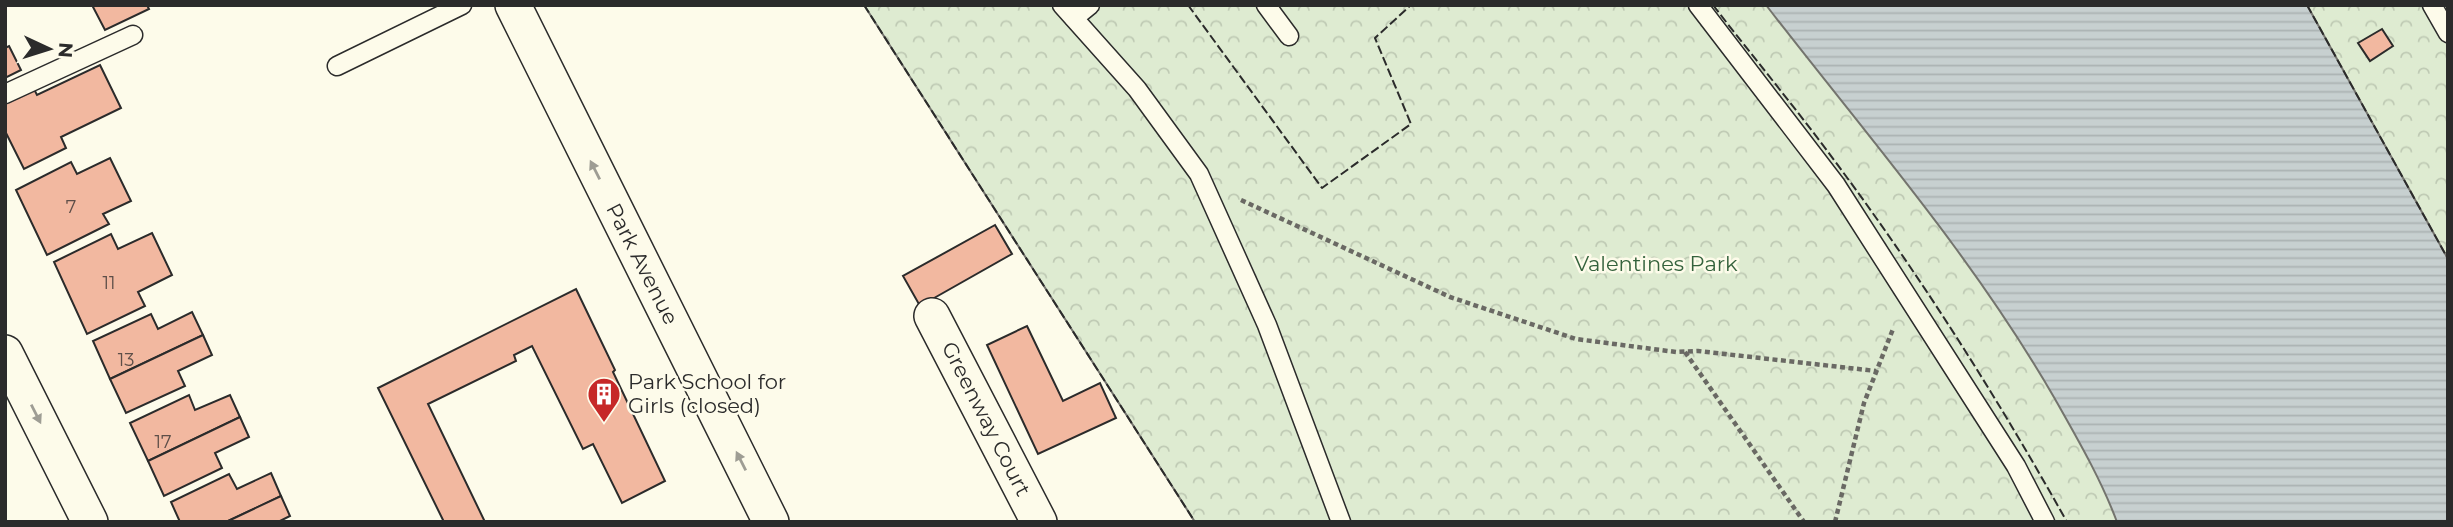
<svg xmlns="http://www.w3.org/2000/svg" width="2453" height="527" font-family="Montserrat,sans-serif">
	<defs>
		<pattern id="park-crowns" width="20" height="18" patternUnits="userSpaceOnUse" patternTransform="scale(1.75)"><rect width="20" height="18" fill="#deebd1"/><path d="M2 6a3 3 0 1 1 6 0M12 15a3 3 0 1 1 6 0" fill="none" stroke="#bfcab4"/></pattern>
		<pattern id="water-rules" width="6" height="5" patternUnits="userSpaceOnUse" patternTransform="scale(1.75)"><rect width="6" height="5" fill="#c7d0d0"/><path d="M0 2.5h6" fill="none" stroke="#abb3b3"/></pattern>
	</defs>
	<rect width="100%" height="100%" fill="#fdfbea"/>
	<!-- park -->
	<polygon fill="url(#park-crowns)" stroke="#74746e" stroke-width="2" points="864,5 2448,5 2448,522 1195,522"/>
	<!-- water -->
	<path fill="url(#water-rules)" stroke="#74746e" stroke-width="2" d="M1766 5H2307L2448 259V522H2117C2101 479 2077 438 2055 399 1972 255 1867 136 1766 5Z"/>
	<!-- building -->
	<g fill="#f2b8a0" stroke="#2b2b2b" stroke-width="2">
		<polygon points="92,5 147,5 149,9 105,30"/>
		<polygon points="2382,29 2393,46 2370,61 2358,43"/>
		<polygon points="9,46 21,70 5,78 5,48"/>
		<polygon points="100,65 121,108 61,137 66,148 24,169 5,131 5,103 34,89 37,95"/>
		<polygon points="110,158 131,201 103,214 109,224 47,255 16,190 71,162 77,174"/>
		<polygon points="995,225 1012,254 920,306 903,276"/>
		<polygon points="152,233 172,275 138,292 145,306 87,334 54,262 111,234 118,249"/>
		<polygon points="576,289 615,370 613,372 665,481 622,503 593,444 583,449 532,346 514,355 516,361 428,404 485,522 444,522 378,388"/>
		<polygon points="192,312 203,335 110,379 93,341 151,314 158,329"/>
		<polygon points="1027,326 1063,401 1100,383 1116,418 1038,454 987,345"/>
		<polygon points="203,335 212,355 178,371 185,386 126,413 110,379"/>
		<polygon points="189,395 195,410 230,395 240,417 148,461 130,423"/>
		<polygon points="240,417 249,437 215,453 222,468 164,496 148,461"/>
		<polygon points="271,473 281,496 226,522 180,522 171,502 229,474 237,489"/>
		<polygon points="281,496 290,516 278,522 226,522"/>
	</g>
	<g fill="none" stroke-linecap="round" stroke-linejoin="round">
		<defs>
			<g id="lane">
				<polyline points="1062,5 1137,89 1199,174 1267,325 1341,522"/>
				<polyline points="1266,5 1289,36"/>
				<polyline points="1698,5 1836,185 2016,466 2045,522"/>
				<polyline points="2432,5 2448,33"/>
				<polyline points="1074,18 1090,5"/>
				<polyline points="337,66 462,5"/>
				<polyline points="5,94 133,35"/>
			</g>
			<g id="street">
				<polyline points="513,5 771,522"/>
				<polyline points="932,316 1039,522"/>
				<polyline points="5,353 90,522"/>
			</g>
		</defs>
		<!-- lane casing -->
		<use href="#lane" stroke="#2b2b2b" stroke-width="21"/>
		<!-- street casing -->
		<use href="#street" stroke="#2b2b2b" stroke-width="38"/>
		<!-- path -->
		<g stroke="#6a6964" stroke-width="4.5" stroke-dasharray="5 3.5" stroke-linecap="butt">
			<polyline points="1241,200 1450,297 1576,339 1676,352 1698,351 1876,371"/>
			<polyline points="1685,352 1804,522"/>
			<polyline points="1835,522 1864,403 1893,329"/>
		</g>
		<!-- lane -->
		<use href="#lane" stroke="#fdfbea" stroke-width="18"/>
		<!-- street -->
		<use href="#street" stroke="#fdfbea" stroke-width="35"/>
		<!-- fence -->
		<g stroke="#2b2b2b" stroke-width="2" stroke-dasharray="9 3.5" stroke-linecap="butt">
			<polyline points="864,5 1195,522"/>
			<polyline points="1188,5 1322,188 1411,124 1375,38 1411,5"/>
			<path d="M1713 5C1753 57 1795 107 1834 160 1920 275 1997 397 2067 522"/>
			<polyline points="2307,5 2448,259"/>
		</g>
	</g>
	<!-- one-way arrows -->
	<defs><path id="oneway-solid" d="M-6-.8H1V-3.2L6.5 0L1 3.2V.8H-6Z" transform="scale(1.75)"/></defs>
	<g fill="#9e9d94">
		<use href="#oneway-solid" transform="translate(595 170) rotate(-117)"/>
		<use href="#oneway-solid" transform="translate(36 414) rotate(63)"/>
		<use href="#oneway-solid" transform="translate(741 461) rotate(-117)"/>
	</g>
	<!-- icons -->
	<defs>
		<symbol id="building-pin" viewBox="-11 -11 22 30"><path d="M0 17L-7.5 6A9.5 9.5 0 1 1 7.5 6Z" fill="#c62828" stroke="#fdfbea"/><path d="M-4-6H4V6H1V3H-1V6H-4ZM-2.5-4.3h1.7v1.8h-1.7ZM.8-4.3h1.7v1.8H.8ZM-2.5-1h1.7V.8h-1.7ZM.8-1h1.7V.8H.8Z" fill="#fff"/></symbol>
	</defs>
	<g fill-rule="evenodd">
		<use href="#building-pin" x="585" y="375" width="38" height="52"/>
	</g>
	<g text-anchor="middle" stroke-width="5" stroke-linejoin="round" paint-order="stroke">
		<!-- number labels -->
		<g font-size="18" fill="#5d4e48">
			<text x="71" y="213">7</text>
			<text x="109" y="289">11</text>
			<text x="126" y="366">13</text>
			<text x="163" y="448">17</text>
		</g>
		<!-- street labels -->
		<g font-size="21" fill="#2b2b2b" stroke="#fdfbea">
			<text transform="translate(642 264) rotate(63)" y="7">Park Avenue</text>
			<text transform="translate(986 419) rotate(63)" y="7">Greenway Court</text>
		</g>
		<!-- park labels -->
		<g font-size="21" fill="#34623c" stroke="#fdfbea">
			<text x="1656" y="271">Valentines Park</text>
		</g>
		<!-- poi labels -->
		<g font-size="21" fill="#2b2b2b" stroke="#fdfbea" text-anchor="start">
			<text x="628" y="389">Park School for<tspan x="628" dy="24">Girls (closed)</tspan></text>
		</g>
	</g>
	<!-- border -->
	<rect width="2453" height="527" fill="none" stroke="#2b2b2b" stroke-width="14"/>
	<!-- north arrow -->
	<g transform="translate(49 49) rotate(94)" stroke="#fdfbea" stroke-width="5" paint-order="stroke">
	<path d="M0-5L12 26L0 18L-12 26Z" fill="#2b2b2b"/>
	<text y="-10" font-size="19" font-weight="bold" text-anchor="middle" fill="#2b2b2b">N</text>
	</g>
</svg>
